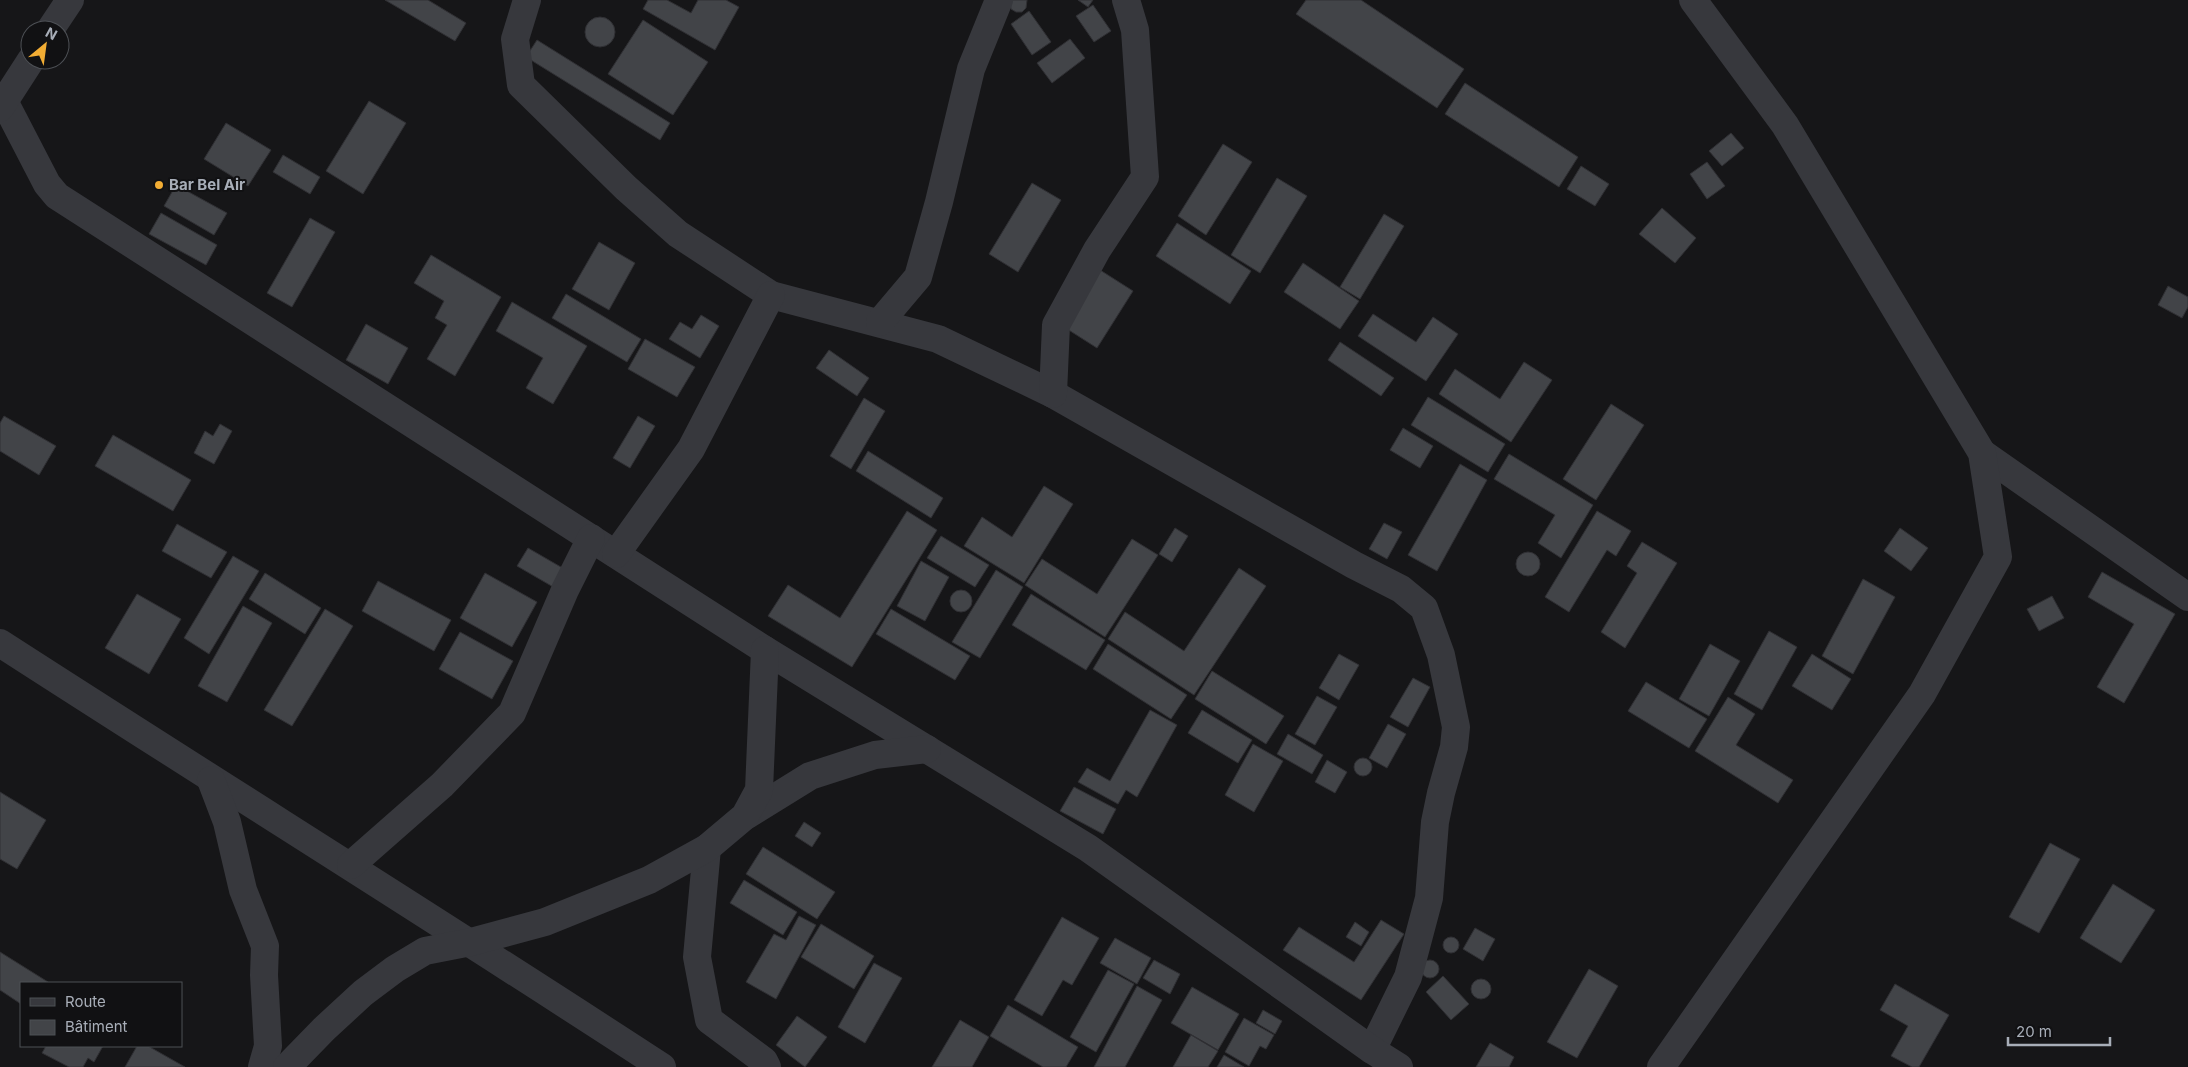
<svg xmlns="http://www.w3.org/2000/svg" width="2188" height="1067" font-family="Inter,sans-serif">
	<rect width="100%" height="100%" fill="#161618"/>
	<!-- building -->
	<g fill="#424448" stroke="#303034">
		<polygon points="385,0 428,0 466,23 455,41"/>
		<polygon points="648,0 667,0 691,13 698,0 726,0 739,7 715,50 643,9"/>
		<polygon points="1010,0 1027,0 1026,8 1022,12 1016,12 1011,9"/>
		<polygon points="1078,0 1093,0 1088,7"/>
		<polygon points="1306,0 1361,0 1464,69 1437,108 1296,14"/>
		<polygon points="1093,5 1111,31 1094,42 1076,16"/>
		<polygon points="1029,11 1051,42 1032,55 1011,24"/>
		<circle cx="600" cy="32" r="15"/>
		<polygon points="643,20 708,62 673,115 608,74"/>
		<polygon points="1070,39 1085,58 1052,83 1037,63"/>
		<polygon points="537,40 670,123 660,140 526,57"/>
		<polygon points="1465,83 1578,157 1559,187 1445,114"/>
		<polygon points="369,101 406,123 363,194 326,171"/>
		<polygon points="226,123 271,150 248,186 204,159"/>
		<polygon points="1731,133 1744,148 1722,166 1709,151"/>
		<polygon points="1223,144 1252,162 1206,235 1178,216"/>
		<polygon points="283,155 320,177 310,194 273,172"/>
		<polygon points="1707,162 1725,186 1707,199 1690,174"/>
		<polygon points="1581,166 1609,184 1595,206 1567,189"/>
		<polygon points="1277,178 1307,196 1260,273 1231,255"/>
		<polygon points="1032,183 1061,200 1018,272 989,254"/>
		<polygon points="176,185 227,213 214,235 164,206"/>
		<polygon points="1662,208 1696,238 1675,263 1639,234"/>
		<polygon points="161,213 217,245 206,265 149,234"/>
		<polygon points="1384,214 1404,226 1360,299 1340,287"/>
		<polygon points="310,218 335,232 292,307 267,293"/>
		<polygon points="1177,223 1251,271 1230,304 1156,256"/>
		<polygon points="599,242 635,263 609,310 572,289"/>
		<polygon points="431,255 501,297 455,376 427,359 447,325 435,318 444,301 414,283"/>
		<polygon points="1303,263 1359,301 1340,329 1284,292"/>
		<polygon points="1100,270 1133,291 1097,348 1064,327"/>
		<polygon points="2168,286 2188,297 2188,307 2182,318 2158,305"/>
		<polygon points="566,294 641,339 627,362 552,318"/>
		<polygon points="512,302 587,346 553,404 526,388 543,358 496,331"/>
		<polygon points="1373,314 1416,342 1433,317 1458,334 1426,381 1358,336"/>
		<polygon points="701,315 719,326 700,358 669,339 680,322 692,329"/>
		<polygon points="366,324 408,348 388,384 346,360"/>
		<polygon points="645,339 695,367 677,397 628,369"/>
		<polygon points="1340,342 1394,378 1381,396 1328,360"/>
		<polygon points="829,350 869,378 857,396 816,368"/>
		<polygon points="1524,362 1552,380 1511,442 1439,394 1455,369 1500,399"/>
		<polygon points="1428,397 1505,444 1488,472 1411,425"/>
		<polygon points="864,398 885,411 851,469 830,456"/>
		<polygon points="1611,404 1644,425 1596,500 1563,479"/>
		<polygon points="4,416 56,446 39,475 0,451 0,423"/>
		<polygon points="638,416 655,426 630,468 613,458"/>
		<polygon points="220,424 232,431 214,464 194,453 205,431 213,436"/>
		<polygon points="1403,428 1433,446 1420,468 1390,450"/>
		<polygon points="113,435 191,480 173,511 95,466"/>
		<polygon points="868,451 943,498 931,518 856,471"/>
		<polygon points="1509,454 1593,505 1561,558 1538,543 1555,515 1494,479"/>
		<polygon points="1460,464 1487,480 1437,571 1408,555"/>
		<polygon points="1044,486 1073,504 1024,583 964,546 982,517 1012,537"/>
		<polygon points="907,511 937,530 852,667 768,616 788,585 840,618"/>
		<polygon points="1597,511 1631,531 1616,556 1607,550 1569,612 1545,597"/>
		<polygon points="1384,523 1402,532 1387,559 1369,549"/>
		<polygon points="177,524 227,552 211,578 162,551"/>
		<polygon points="1175,528 1188,536 1172,562 1159,554"/>
		<polygon points="1900,528 1928,548 1911,571 1884,551"/>
		<polygon points="941,536 989,565 975,587 927,558"/>
		<polygon points="1132,539 1158,555 1105,637 1025,585 1042,559 1097,594"/>
		<polygon points="1642,542 1677,563 1625,648 1601,632 1637,573 1627,566"/>
		<polygon points="528,548 566,570 555,588 517,566"/>
		<circle cx="1528" cy="564" r="12"/>
		<polygon points="233,556 259,571 209,654 184,638"/>
		<polygon points="921,561 949,577 925,621 897,606"/>
		<polygon points="1239,568 1266,586 1194,695 1108,639 1125,612 1184,651"/>
		<polygon points="996,570 1023,587 980,658 952,642"/>
		<polygon points="2102,572 2175,614 2124,703 2097,687 2134,624 2088,597"/>
		<polygon points="265,573 321,608 305,634 249,599"/>
		<polygon points="485,573 537,602 512,647 460,618"/>
		<polygon points="1863,579 1895,597 1853,674 1822,656"/>
		<polygon points="378,581 451,620 434,651 362,611"/>
		<circle cx="961" cy="601" r="11"/>
		<polygon points="137,594 181,619 149,674 105,648"/>
		<polygon points="1031,594 1105,640 1086,670 1012,625"/>
		<polygon points="2052,596 2064,618 2039,631 2027,609"/>
		<polygon points="243,606 272,623 227,702 198,686"/>
		<polygon points="325,609 353,626 292,726 264,710"/>
		<polygon points="891,609 970,656 955,680 876,634"/>
		<polygon points="1769,631 1797,647 1762,710 1734,694"/>
		<polygon points="460,632 513,661 492,699 439,669"/>
		<polygon points="1108,644 1187,695 1171,719 1093,669"/>
		<polygon points="1710,644 1740,661 1709,716 1679,699"/>
		<polygon points="1339,654 1359,665 1339,700 1319,688"/>
		<polygon points="1812,654 1851,679 1832,710 1792,686"/>
		<polygon points="1212,671 1284,716 1266,744 1195,699"/>
		<polygon points="1413,678 1430,687 1408,727 1390,717"/>
		<polygon points="1646,682 1707,719 1689,748 1628,711"/>
		<polygon points="1317,696 1337,707 1315,745 1295,734"/>
		<polygon points="1728,697 1755,714 1736,745 1793,780 1778,803 1695,751"/>
		<polygon points="1150,710 1177,725 1137,797 1126,790 1118,804 1078,782 1087,768 1110,781"/>
		<polygon points="1202,710 1252,740 1238,763 1188,733"/>
		<polygon points="1388,724 1406,734 1387,768 1369,758"/>
		<polygon points="1288,734 1323,755 1312,774 1277,754"/>
		<polygon points="1253,744 1283,761 1254,812 1225,795"/>
		<circle cx="1363" cy="767" r="9"/>
		<polygon points="1327,760 1347,772 1335,793 1315,782"/>
		<polygon points="1074,787 1116,809 1103,834 1060,811"/>
		<polygon points="0,792 46,820 17,869 0,859"/>
		<polygon points="804,822 821,833 812,847 795,836"/>
		<polygon points="2050,843 2080,859 2039,933 2009,917"/>
		<polygon points="763,847 835,892 817,919 746,874"/>
		<polygon points="744,880 797,912 783,935 730,903"/>
		<polygon points="2113,884 2155,910 2121,963 2080,938"/>
		<polygon points="799,916 816,925 776,999 746,982 774,934 786,940"/>
		<polygon points="1062,917 1099,938 1072,985 1063,980 1042,1016 1014,1000"/>
		<polygon points="1381,920 1404,934 1361,1000 1283,950 1299,927 1354,962"/>
		<polygon points="1355,922 1369,932 1361,946 1346,937"/>
		<polygon points="821,924 874,956 854,989 801,957"/>
		<polygon points="1475,928 1495,939 1483,961 1463,949"/>
		<circle cx="1451" cy="945" r="8"/>
		<polygon points="1115,938 1151,958 1137,984 1100,963"/>
		<polygon points="0,952 48,982 47,983 21,983 21,1004 0,990"/>
		<polygon points="1154,960 1180,974 1170,994 1143,978"/>
		<circle cx="1430" cy="969" r="9"/>
		<polygon points="874,963 902,978 865,1043 838,1027"/>
		<polygon points="1589,969 1618,986 1577,1058 1547,1042"/>
		<polygon points="1108,970 1134,984 1096,1052 1070,1037"/>
		<polygon points="1443,976 1469,1004 1451,1020 1426,992"/>
		<circle cx="1481" cy="989" r="10"/>
		<polygon points="1895,984 1949,1015 1919,1067 1912,1067 1891,1056 1908,1026 1880,1010"/>
		<polygon points="1137,986 1162,1000 1125,1067 1094,1067"/>
		<polygon points="1192,987 1239,1014 1218,1050 1171,1023"/>
		<polygon points="1008,1005 1078,1047 1066,1067 1043,1067 990,1036"/>
		<polygon points="1263,1010 1282,1021 1275,1034 1256,1023"/>
		<polygon points="797,1016 827,1037 805,1067 776,1045"/>
		<polygon points="1244,1018 1274,1035 1266,1049 1260,1046 1249,1066 1225,1052"/>
		<polygon points="960,1020 989,1037 972,1067 932,1067"/>
		<polygon points="1191,1035 1218,1051 1208,1067 1173,1067"/>
		<polygon points="1490,1043 1514,1057 1509,1067 1476,1067"/>
		<polygon points="46,1046 103,1046 94,1062 88,1058 83,1067 69,1067 42,1053"/>
		<polygon points="137,1046 148,1046 185,1067 125,1067"/>
		<polygon points="1224,1055 1244,1067 1217,1067"/>
	</g>
	<g fill="none" stroke-linecap="round" stroke-linejoin="round">
		<!-- minor -->
		<g stroke="#37383d" stroke-width="28">
			<polyline points="527,0 515,39 521,85 626,188 678,234 771,295 938,339 1053,394 1354,565 1401,589 1424,608 1441,655 1456,727 1454,747 1441,793 1435,822 1429,898 1408,977 1372,1050"/>
			<polyline points="50,30 70,0"/>
			<polyline points="4,101 47,184 57,196 765,650 1088,848 1372,1050 1399,1067"/>
			<polyline points="0,108 31,60"/>
			<polyline points="880,322 918,277 939,202 971,69 999,0"/>
			<polyline points="1053,394 1056,325 1097,250 1145,177 1135,30 1126,0"/>
			<polyline points="1982,453 2188,597"/>
			<polyline points="616,554 691,449 771,295"/>
			<path d="M0 643C220 785 443 924 662 1067"/>
			<polyline points="211,780 227,822 243,890 265,946 264,975 268,1046 262,1067"/>
			<polyline points="747,815 810,776 875,755 927,749"/>
			<polyline points="707,848 697,957 709,1020 764,1061 767,1067"/>
			<polyline points="351,865 442,785 512,713 565,590 591,538"/>
			<polyline points="287,1067 324,1029 363,993 395,969 425,951 471,942 545,922 649,880 707,848 745,816 759,790 765,650"/>
			<polyline points="1661,1067 1922,694 1998,557 1982,453 1785,125 1693,0"/>
		</g>
	</g>
	<!-- markers -->
	<circle fill="#f2ad34" stroke="#111113" stroke-width="2" cx="159" cy="185" r="5"/>
	<g text-anchor="middle" stroke-width="4" stroke-linejoin="round" paint-order="stroke">
		<!-- poi labels -->
		<g font-size="15" font-weight="bold" fill="#a8aeb8" stroke="#111113" text-anchor="start">
			<text x="169" y="190">Bar Bel Air</text>
		</g>
	</g>
	<!-- legend -->
	<rect x="20" y="982" width="162" height="65" fill="#111113" stroke="#4d5055"/>
	<rect x="30" y="998" width="25" height="8" fill="#37383d" stroke="#4d5055"/>
	<text x="65" y="1007" font-size="15" fill="#a8aeb8">Route</text>
	<rect x="30" y="1020" width="25" height="15" fill="#424448" stroke="#4d5055"/>
	<text x="65" y="1032" font-size="15" fill="#a8aeb8">Bâtiment</text>
	<!-- north arrow -->
	<g transform="translate(45 45) rotate(29)"><circle r="24" fill="#111113" stroke="#4d5055"/>
	<path d="M0-4L9 19L0 12L-9 19Z" fill="#f2ad34"/>
	<text y="-8" font-size="14" font-weight="bold" text-anchor="middle" fill="#a8aeb8">N</text>
	</g>
	<!-- scale -->
	<path d="M2008 1037v8h102v-8" fill="none" stroke="#a8aeb8" stroke-width="2.5"/>
	<text x="2016" y="1037" font-size="15" fill="#a8aeb8" stroke="#111113" stroke-width="4" paint-order="stroke">20 m</text>
</svg>
